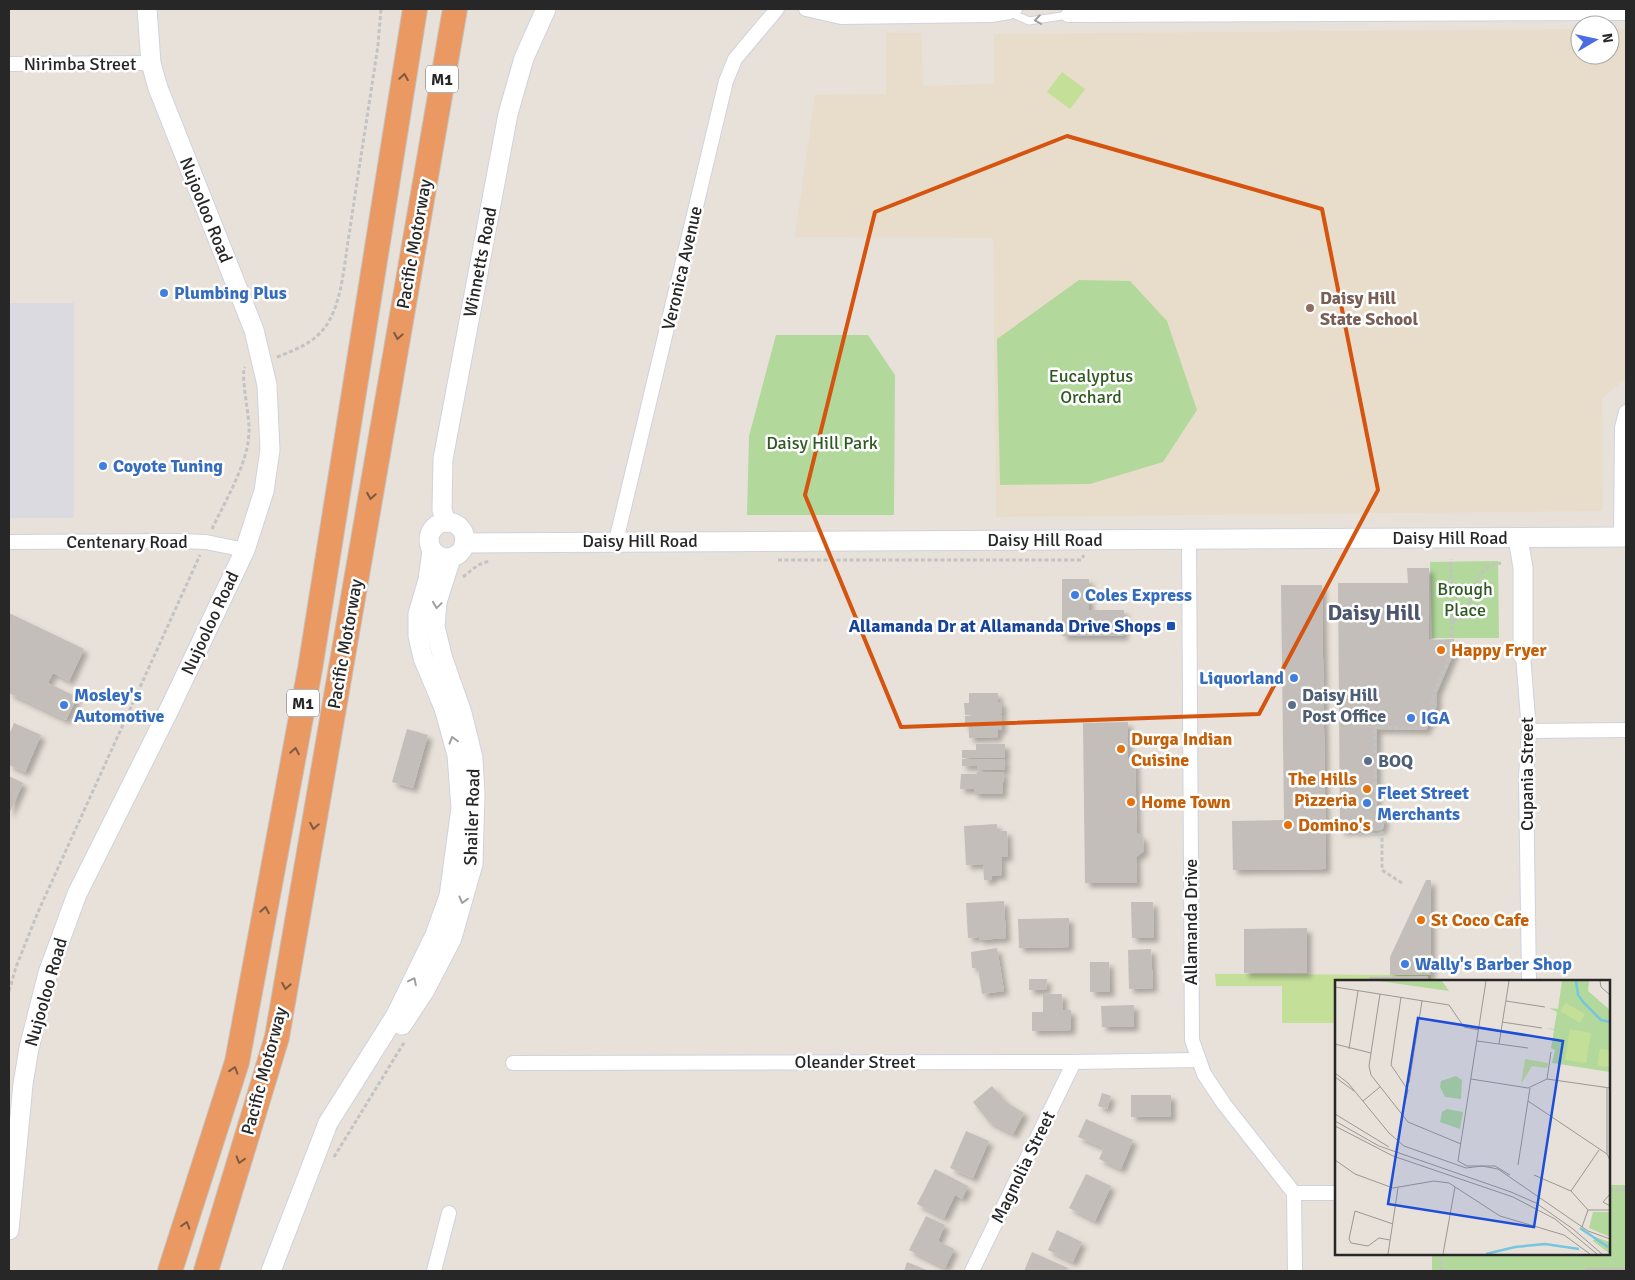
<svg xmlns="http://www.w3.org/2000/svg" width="1635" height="1280" font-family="Signika,sans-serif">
	<defs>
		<filter id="shadow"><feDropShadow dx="4.5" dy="4.5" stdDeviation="2.5" flood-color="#0004"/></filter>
	</defs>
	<rect width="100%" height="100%" fill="#e8e1d9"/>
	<!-- industrial -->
	<rect fill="#dbdae0" x="9" y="303" width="65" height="215"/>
	<!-- education -->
	<polygon fill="#e8ddca" points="1580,29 1580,55 1610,55 1610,29 1626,29 1626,378 1602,398 1603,511 996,517 993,238 795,237 815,95 886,94 886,33 921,33 923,86 994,84 994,34"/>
	<!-- green -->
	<g fill="#b2d89c">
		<polygon points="1079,280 1130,281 1167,321 1197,410 1163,462 1090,484 1000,485 997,339"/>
		<polygon points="776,335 868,335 895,375 894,515 747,515 749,436"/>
		<polygon points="1498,561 1499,638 1432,638 1430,562"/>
		<polygon points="1609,1185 1626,1185 1626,1271 1432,1271 1432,1254 1609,1254"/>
	</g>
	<!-- pitch -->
	<g fill="#c3df98">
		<polygon points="1062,72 1085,89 1070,109 1047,92"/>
		<polygon points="1215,974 1431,975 1431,981 1336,981 1336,1023 1282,1023 1282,986 1216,986"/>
	</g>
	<!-- building -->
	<g fill="#c3beb9" filter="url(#shadow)">
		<polygon points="1407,568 1429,568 1429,640 1454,639 1455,650 1437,692 1437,705 1426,730 1377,729 1377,810 1385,820 1382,830 1340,831 1338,583 1408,583"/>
		<polygon points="1062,579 1089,579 1089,610 1124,610 1124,636 1062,636"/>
		<polygon points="1281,585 1322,585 1326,869 1233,870 1232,821 1284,820"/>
		<polygon points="9,613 84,649 69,681 53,673 48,683 77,697 66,720 9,693"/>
		<polygon points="969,693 998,693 998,702 1002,702 1002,714 965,715 964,703 969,703"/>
		<polygon points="1002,715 1002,730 998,730 998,737 969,738 969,726 965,726 965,716"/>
		<polygon points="1128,722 1128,758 1135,759 1137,833 1143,838 1144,851 1136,857 1137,883 1085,883 1083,723"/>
		<polygon points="14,723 41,735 25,772 9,765 9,735"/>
		<polygon points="407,729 428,735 413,788 392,782"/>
		<polygon points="976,744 1005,744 1005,758 962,758 962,750 976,750"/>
		<polygon points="962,759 1005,759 1005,770 977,770 977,766 962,766"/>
		<polygon points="976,772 1004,772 1002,794 974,794 974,789 960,789 961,774 977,774"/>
		<polygon points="9,776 23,783 9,814"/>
		<polygon points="997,824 997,831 1007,831 1008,857 1001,857 1002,875 992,876 992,880 984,880 983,864 966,865 964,826"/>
		<polygon points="1426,880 1431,880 1431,975 1390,975 1390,957"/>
		<polygon points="1004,901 1006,938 979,940 979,937 968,938 966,903"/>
		<polygon points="1131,902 1153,902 1154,938 1132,938"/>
		<polygon points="1069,918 1069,947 1019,948 1018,919"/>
		<polygon points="1307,928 1307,973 1244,973 1244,929"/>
		<polygon points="997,948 1004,991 982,994 978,968 972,968 971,952"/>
		<polygon points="1151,949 1153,988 1129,989 1128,950"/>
		<polygon points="1090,962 1109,962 1110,992 1090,992"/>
		<polygon points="1428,976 1428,981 1369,981 1369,977"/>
		<polygon points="1029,979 1047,979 1046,990 1029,990"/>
		<polygon points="1043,994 1062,994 1063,1010 1071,1010 1071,1030 1032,1031 1032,1012 1043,1012"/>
		<polygon points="1134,1005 1134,1027 1102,1027 1101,1006"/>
		<polygon points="992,1086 1006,1102 1024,1113 1013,1134 989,1122 973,1102"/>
		<polygon points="1102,1093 1111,1096 1107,1109 1098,1106"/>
		<rect x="1131" y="1095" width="40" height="22"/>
		<polygon points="1086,1119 1133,1140 1121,1169 1099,1159 1104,1148 1078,1137"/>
		<polygon points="966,1131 989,1141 973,1178 950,1168"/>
		<polygon points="935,1169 968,1186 962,1199 955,1195 944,1218 917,1204"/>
		<polygon points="1086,1174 1111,1186 1095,1221 1069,1208"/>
		<polygon points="926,1216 945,1225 938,1241 954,1249 945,1268 909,1250"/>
		<polygon points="1057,1230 1082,1242 1073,1262 1048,1250"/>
		<polygon points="1032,1252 1068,1268 1066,1271 1024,1271"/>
		<polygon points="907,1262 929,1271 904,1271"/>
		<rect x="1585" y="1268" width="41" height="3"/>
	</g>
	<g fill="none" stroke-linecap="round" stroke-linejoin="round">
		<defs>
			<polyline id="lane" points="1009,12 1029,21 1068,15"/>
			<g id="street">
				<polyline points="806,9 841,17 991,15 1009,12 1015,9"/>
				<polyline points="1068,15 1626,13"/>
				<polyline points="9,64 151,63"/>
				<polyline points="1621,537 1622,428 1626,412"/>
				<polyline points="1189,539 1192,1040 1204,1074 1224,1104 1294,1193 1295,1271"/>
				<polyline points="616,541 726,81 735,59 777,9"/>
				<polyline points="9,542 178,541 206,542 245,550"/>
				<polyline points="1523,655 1529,731 1526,777 1529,981"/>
				<polyline points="1529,731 1626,730"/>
				<polyline points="513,1063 1074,1062 1197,1060"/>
				<polyline points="1294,1193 1336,1193"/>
				<polyline points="434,1271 449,1213"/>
				<polyline points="972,1271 1074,1062"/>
			</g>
			<g id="secondary">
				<circle cx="447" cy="540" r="18"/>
				<polyline points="446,522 442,510 443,459 508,114 524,58 546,9"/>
				<polyline points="1518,538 1523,568 1523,655"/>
				<polyline points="464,543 1626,537"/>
				<polyline points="402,1025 425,990 452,938 473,864 475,794 473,758 462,713 443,659 435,627 437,602 451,558"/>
				<polyline points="9,1230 23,1084 29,1048 48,973 77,894 168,712 245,550 264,491 270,450 267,385 254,330 158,88 151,63 147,9"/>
				<polyline points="271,1271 328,1123 396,1015 435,935 449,896 461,808 457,755 444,708 423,658 418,636 418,614 428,580 432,551"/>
			</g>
			<g id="highway">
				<polyline points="170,1271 237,1062 310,669 415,9"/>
				<polyline points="206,1271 277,1037 455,9"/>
			</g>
		</defs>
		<!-- lane casing -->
		<use href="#lane" stroke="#cfd2de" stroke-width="9"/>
		<!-- street casing -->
		<use href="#street" stroke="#cfd2de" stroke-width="16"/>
		<!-- secondary casing -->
		<use href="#secondary" stroke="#cfd2de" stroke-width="21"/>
		<!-- highway casing -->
		<use href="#highway" stroke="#c3c3c3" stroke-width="26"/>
		<!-- path -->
		<g stroke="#c3c3c3" stroke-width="3" stroke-dasharray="4 2.5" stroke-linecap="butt">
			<path d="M277 357C298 349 318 341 329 321 343 297 345 256 350 229 359 167 369 106 378 45L381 9"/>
			<path d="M212 529C225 501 249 462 249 431 250 418 240 374 245 367"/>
			<polyline points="778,560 1081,560 1084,555"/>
			<polyline points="463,577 478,565 489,561"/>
			<path d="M1453 621C1479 618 1463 567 1501 563"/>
			<polyline points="1358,835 1381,834"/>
			<polyline points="1402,883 1382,870 1382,818 1376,810 1375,727 1420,728 1432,708 1433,695 1452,651 1451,559"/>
			<polyline points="9,991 16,967 38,912 200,555"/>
			<polyline points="334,1157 405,1041"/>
			<polyline points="1609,1190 1626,1190"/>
			<polyline points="1441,1254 1441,1271"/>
		</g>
		<!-- lane -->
		<use href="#lane" stroke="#fff" stroke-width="7"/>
		<!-- street -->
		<use href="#street" stroke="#fff" stroke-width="14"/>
		<!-- secondary -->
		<use href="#secondary" stroke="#fff" stroke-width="19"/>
		<!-- highway -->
		<use href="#highway" stroke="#ea9962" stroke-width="24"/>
	</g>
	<!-- one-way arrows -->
	<defs><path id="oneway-chevron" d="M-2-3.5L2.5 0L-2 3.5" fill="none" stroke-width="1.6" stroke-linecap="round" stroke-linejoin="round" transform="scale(1.25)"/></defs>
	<g stroke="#9e9e9e">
		<use href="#oneway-chevron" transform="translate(1038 20) rotate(171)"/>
		<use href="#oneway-chevron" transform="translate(437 605) rotate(98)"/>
		<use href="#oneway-chevron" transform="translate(453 740) rotate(-106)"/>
		<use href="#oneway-chevron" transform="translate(463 900) rotate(105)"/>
		<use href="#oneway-chevron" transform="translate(413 981) rotate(-64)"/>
	</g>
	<g stroke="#7f5a42">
		<use href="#oneway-chevron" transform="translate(404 77) rotate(-81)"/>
		<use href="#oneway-chevron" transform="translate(398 336) rotate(100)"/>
		<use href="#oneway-chevron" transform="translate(371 496) rotate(100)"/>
		<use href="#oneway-chevron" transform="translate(295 751) rotate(-80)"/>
		<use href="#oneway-chevron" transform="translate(314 826) rotate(100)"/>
		<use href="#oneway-chevron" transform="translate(265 910) rotate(-80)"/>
		<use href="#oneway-chevron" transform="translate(286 986) rotate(100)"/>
		<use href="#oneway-chevron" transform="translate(234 1070) rotate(-73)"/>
		<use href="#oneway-chevron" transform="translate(240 1160) rotate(107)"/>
		<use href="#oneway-chevron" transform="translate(186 1225) rotate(-73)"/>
	</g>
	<!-- marked area -->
	<path fill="none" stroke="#d5540f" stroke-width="4" stroke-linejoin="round" d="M1067 136 1322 209 1378 490 1259 714 901 727 805 495 875 212Z"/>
	<!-- markers -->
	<g fill="#3f7fe0" stroke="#fff" stroke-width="2">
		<circle cx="164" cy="293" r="5"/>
		<circle cx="103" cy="466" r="5"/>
		<circle cx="1075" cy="595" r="5"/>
		<circle cx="1294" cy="678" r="5"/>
		<circle cx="64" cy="705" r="5"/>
		<circle cx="1411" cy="718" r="5"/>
		<circle cx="1367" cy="803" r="5"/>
		<circle cx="1405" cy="964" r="5"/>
	</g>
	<circle fill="#8d6e63" stroke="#fff" stroke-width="2" cx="1310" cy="308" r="5"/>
	<rect fill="#1a4fb4" stroke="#fff" stroke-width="2" x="1166" y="621" width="10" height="10" rx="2.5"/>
	<g fill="#e8710a" stroke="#fff" stroke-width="2">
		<circle cx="1441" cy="650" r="5"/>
		<circle cx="1121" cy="749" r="5"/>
		<circle cx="1367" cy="789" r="5"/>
		<circle cx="1131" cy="802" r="5"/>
		<circle cx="1288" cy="825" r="5"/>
		<circle cx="1421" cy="920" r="5"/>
	</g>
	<g fill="#5c6f8a" stroke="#fff" stroke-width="2">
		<circle cx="1292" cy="705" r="5"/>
		<circle cx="1368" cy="761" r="5"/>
	</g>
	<g text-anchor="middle" stroke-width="5" stroke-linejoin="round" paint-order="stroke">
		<!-- shield labels -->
		<g fill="#fff" stroke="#686868" stroke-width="1">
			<rect x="426" y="65.5" width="32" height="27" rx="4"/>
			<rect x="287" y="689.5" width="32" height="27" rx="4"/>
		</g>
		<g font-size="16" font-weight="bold" fill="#272727">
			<text x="442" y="85">M1</text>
			<text x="303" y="709">M1</text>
		</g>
		<!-- street labels -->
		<g font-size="18" fill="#272727" stroke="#fff">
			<text x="80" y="70">Nirimba Street</text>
			<text transform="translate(206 210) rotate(68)" y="6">Nujooloo Road</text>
			<text transform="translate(414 244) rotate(-80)" y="6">Pacific Motorway</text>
			<text transform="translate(480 262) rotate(-79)" y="6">Winnetts Road</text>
			<text transform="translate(682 268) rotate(-77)" y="6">Veronica Avenue</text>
			<text x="1450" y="544">Daisy Hill Road</text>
			<text x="1045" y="546">Daisy Hill Road</text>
			<text x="640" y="547">Daisy Hill Road</text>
			<text x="127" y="548">Centenary Road</text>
			<text transform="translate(210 623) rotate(-65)" y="6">Nujooloo Road</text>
			<text transform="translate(345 644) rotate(-80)" y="6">Pacific Motorway</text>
			<text transform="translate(1527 774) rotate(-90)" y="6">Cupania Street</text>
			<text transform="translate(472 817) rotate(-88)" y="6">Shailer Road</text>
			<text transform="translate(1191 922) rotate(-90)" y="6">Allamanda Drive</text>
			<text transform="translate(46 992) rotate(-74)" y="6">Nujooloo Road</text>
			<text x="855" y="1068">Oleander Street</text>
			<text transform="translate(264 1071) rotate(-75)" y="6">Pacific Motorway</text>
			<text transform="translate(1023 1167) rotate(-64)" y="6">Magnolia Street</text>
		</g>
		<!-- shop labels -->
		<g font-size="18" font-weight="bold" fill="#366cbe" stroke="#fff" text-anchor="start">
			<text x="174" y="299">Plumbing Plus</text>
			<text x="113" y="472">Coyote Tuning</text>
			<text x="1085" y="601">Coles Express</text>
			<text x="1284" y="684" text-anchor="end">Liquorland</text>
			<text x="74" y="701">Mosley's<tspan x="74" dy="21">Automotive</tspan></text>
			<text x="1421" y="724">IGA</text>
			<text x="1377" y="799">Fleet Street<tspan x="1377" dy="21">Merchants</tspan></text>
			<text x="1415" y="970">Wally's Barber Shop</text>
		</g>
		<!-- education labels -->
		<g font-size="18" font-weight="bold" fill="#785e54" stroke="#fff" text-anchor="start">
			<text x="1320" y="304">Daisy Hill<tspan x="1320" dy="21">State School</tspan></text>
		</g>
		<!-- park labels -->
		<g font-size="18" fill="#2e5921" stroke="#fff">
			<text x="1091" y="382">Eucalyptus<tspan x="1091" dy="21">Orchard</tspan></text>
			<text x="822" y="449">Daisy Hill Park</text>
			<text x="1465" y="595">Brough<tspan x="1465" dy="21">Place</tspan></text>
		</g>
		<!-- transit labels -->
		<g font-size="18" font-weight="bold" fill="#164399" stroke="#fff" text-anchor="end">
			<text x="1161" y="632">Allamanda Dr at Allamanda Drive Shops</text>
		</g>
		<!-- food labels -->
		<g font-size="18" font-weight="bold" fill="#c56008" stroke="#fff" text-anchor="start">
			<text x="1451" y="656">Happy Fryer</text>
			<text x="1131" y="745">Durga Indian<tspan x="1131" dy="21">Cuisine</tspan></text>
			<text x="1357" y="785" text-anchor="end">The Hills<tspan x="1357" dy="21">Pizzeria</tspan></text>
			<text x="1141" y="808">Home Town</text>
			<text x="1298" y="831">Domino's</text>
			<text x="1431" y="926">St Coco Cafe</text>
		</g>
		<!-- service labels -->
		<g font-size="18" font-weight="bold" fill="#4e5e75" stroke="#fff" text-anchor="start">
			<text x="1302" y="701">Daisy Hill<tspan x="1302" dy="21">Post Office</tspan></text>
			<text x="1378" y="767">BOQ</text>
		</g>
		<!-- district labels -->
		<g font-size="22" font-weight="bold" fill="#4d5571" stroke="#fff">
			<text x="1374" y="620">Daisy Hill</text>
		</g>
	</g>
	<!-- overview -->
	<g transform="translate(1335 980)">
		<rect width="275" height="275" fill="#e8e1d9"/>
		<path d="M44 1H107L114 11ZM227 1H254L253 11 275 30V92L217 83 220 70 216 68 219 50 210 48 219 49 222 32 214 28 223 29ZM121 96 127 100 126 119 110 117 105 107 106 101ZM112 129 128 132 125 149 105 142 107 132ZM258 232H275V257L254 248ZM260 257 275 262V274L258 261Z" fill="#b2d89c"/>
		<path d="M231 23 250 34 245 43 225 31ZM235 49 256 53 251 83 230 80ZM265 69 275 70V87L262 86ZM190 79 213 83 212 88 197 86 186 104Z" fill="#c3df98"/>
		<path fill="none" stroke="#77c6df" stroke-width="2.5" d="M241 1 243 15 249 23 266 40 275 42M245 248 273 267M151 274 180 267 210 264 244 269"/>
		<path fill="none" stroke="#9b9792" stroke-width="1" d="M265 1 266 7 275 15M0 7 114 25 129 47 144 50M45 14 34 86 36 95 73 142 126 164M66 17 56 85 73 110 67 135M171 21 210 27M167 42 207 48M142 61 193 68M0 64 36 73M164 64 174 1M14 69 23 11M0 93 13 103 54 153 69 166 131 188 147 186 163 189 253 251 275 259M0 97 19 111M136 99 193 108 212 99 275 108M212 99 216 72M74 103 87 21M272 108V174L275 180M28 121 45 107M193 121 272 174M0 134 54 167M0 141 44 166 176 212 201 223 238 249 267 274M0 146 58 176 178 217 220 239 262 274M0 180 20 194 58 208 99 201 114 203 165 236 229 255 255 274M123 181 151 1M123 181 132 186H160L175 195M183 185 195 108M199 195 236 211M236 211 264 170M236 211 253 230 247 247M275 214 268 222 275 226M253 230H275M55 260 44 258 33 266 16 263 14 259 20 231 58 244M53 274 63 208M108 274 120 207"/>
		<path fill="#1d4ed8" fill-opacity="0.15" stroke="#1d4ed8" stroke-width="2.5" d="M83 38 228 61 199 247 53 224Z"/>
		<rect width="275" height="275" fill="none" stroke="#272727" stroke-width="2.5"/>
	</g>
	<!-- border -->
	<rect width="1635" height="1280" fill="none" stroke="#272727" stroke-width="20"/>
	<!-- north arrow -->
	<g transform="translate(1595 40) rotate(81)"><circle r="24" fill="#ffffff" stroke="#a9a9a9"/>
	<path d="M0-4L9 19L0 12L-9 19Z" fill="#4b6ce3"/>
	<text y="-8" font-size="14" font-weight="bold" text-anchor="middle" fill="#272727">N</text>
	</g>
</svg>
